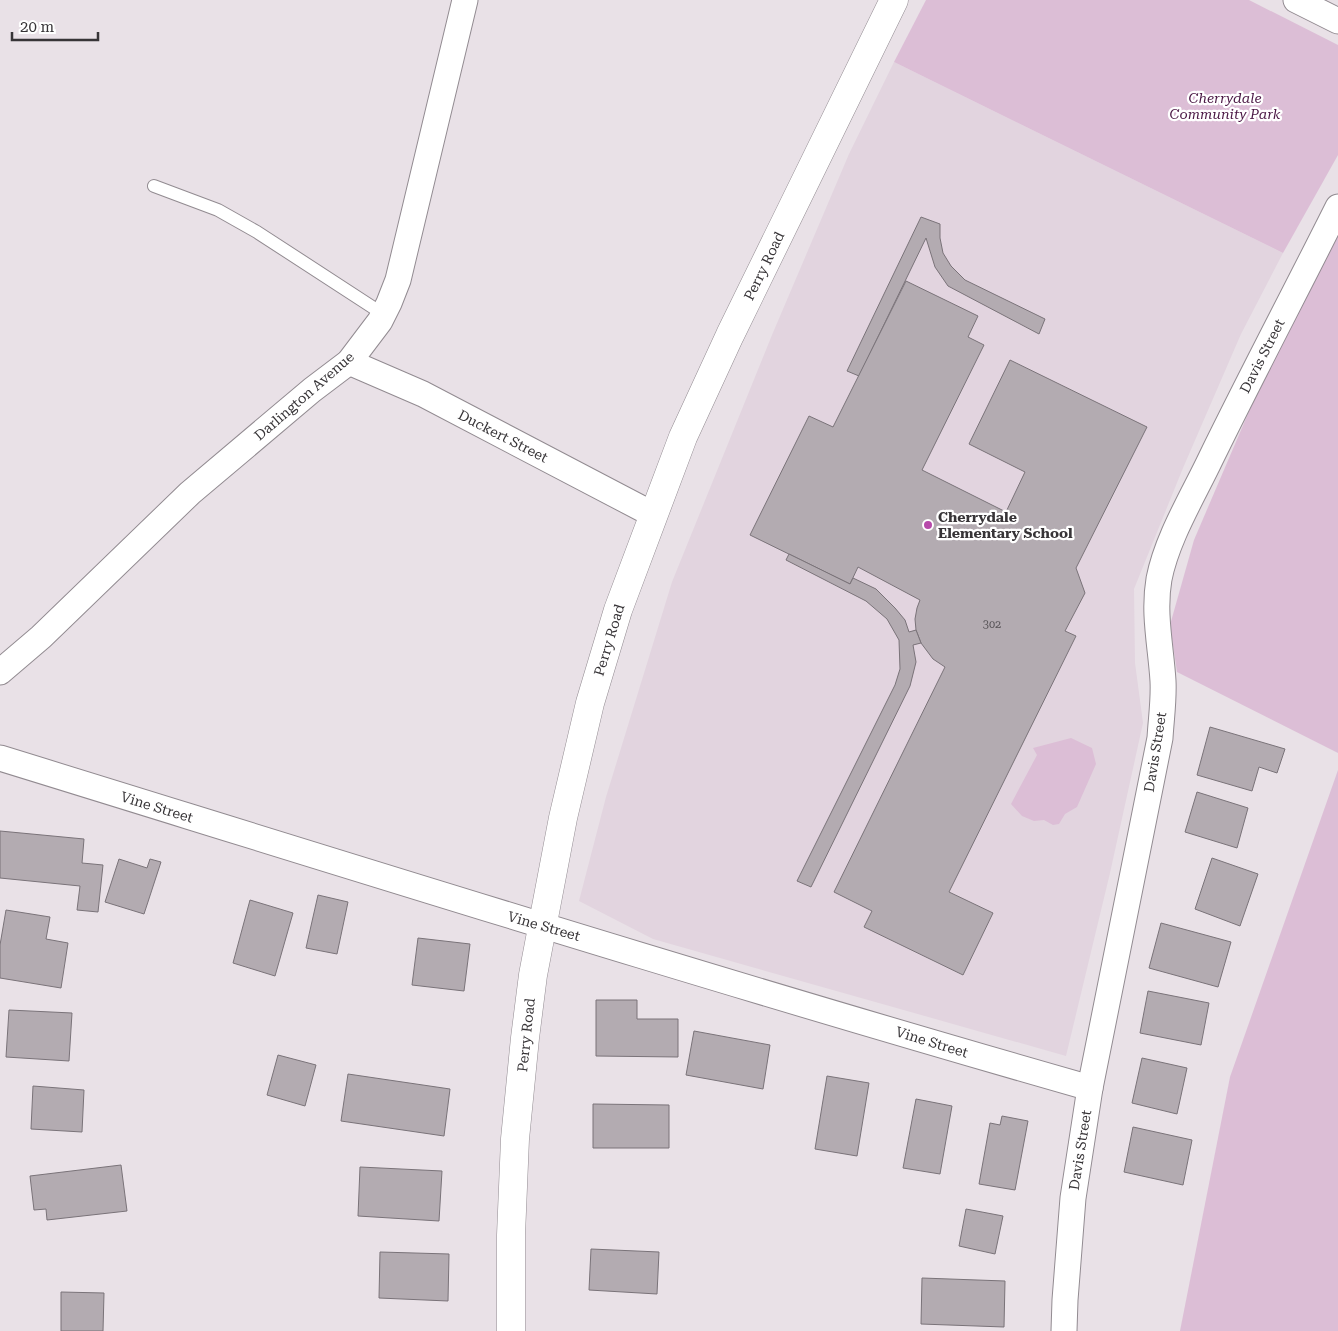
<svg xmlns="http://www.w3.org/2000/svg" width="1338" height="1331" font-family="'Roboto Serif',serif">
	<rect width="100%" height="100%" fill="#e9e1e7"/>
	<!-- built -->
	<polygon fill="#e2d4df" points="894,62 1283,253 1241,334 1183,468 1134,589 1135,663 1143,723 1110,873 1066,1056 653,939 579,901 606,797 672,582 772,335 849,154"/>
	<!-- green -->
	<g fill="#dcbed6">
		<polygon points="926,0 1249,0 1338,45 1338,155 1283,253 894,62"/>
		<polygon points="1338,228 1338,753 1177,672 1170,625 1194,540 1256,395"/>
		<polygon points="1071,738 1092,748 1096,764 1077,807 1065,814 1059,824 1053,825 1044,820 1034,821 1022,816 1011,804 1037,755 1033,748"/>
		<polygon points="1338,770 1338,1331 1180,1331 1230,1077"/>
	</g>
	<!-- building -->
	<g fill="#b3abb1" stroke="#7a7379">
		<polygon points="921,217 940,224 940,238 943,253 951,266 965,280 1045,319 1039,334 948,286 935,267 926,238 859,376 847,371"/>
		<polygon points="906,281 978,316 968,337 984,345 922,470 1006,512 1025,472 969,444 1010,360 1147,427 1076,568 1085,593 1065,631 1076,636 949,892 993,913 963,975 864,927 872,911 834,892 945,667 933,659 921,643 916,630 915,619 917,608 920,600 858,567 850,584 750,535 809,416 833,427"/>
		<polygon points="789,554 850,584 853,578 876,589 895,608 905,620 909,632 916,630 921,643 913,645 916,662 910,686 811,887 797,881 895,685 900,669 899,640 887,619 866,601 786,560"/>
		<polygon points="1210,727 1285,749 1277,773 1259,767 1252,791 1197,775"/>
		<polygon points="1197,792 1248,808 1237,848 1185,832"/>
		<polygon points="0,831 84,839 82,863 103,865 98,912 77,910 80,886 0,878"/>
		<polygon points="1212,858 1258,874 1240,926 1195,909"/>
		<polygon points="119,859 147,868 150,859 161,862 144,914 105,902"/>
		<polygon points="318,895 348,902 337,954 306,948"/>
		<polygon points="250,900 293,913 275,976 233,963"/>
		<polygon points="6,910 50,917 46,939 68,943 61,988 0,978 0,945"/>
		<polygon points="1161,923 1231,942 1218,987 1149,968"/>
		<polygon points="418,938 470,944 464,991 412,985"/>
		<polygon points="1148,991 1209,1003 1201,1045 1140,1033"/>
		<polygon points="596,1000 637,1000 637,1019 678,1019 678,1057 596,1056"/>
		<polygon points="9,1010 72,1013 69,1061 6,1057"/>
		<polygon points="694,1031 770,1045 763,1089 686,1075"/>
		<polygon points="278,1055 316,1065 305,1106 267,1095"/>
		<polygon points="1142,1058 1187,1068 1177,1114 1132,1103"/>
		<polygon points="348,1074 450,1089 444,1136 341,1121"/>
		<polygon points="827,1076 869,1083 857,1156 815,1149"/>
		<polygon points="33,1086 84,1090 82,1132 31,1129"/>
		<polygon points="916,1099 952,1106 940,1174 903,1168"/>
		<polygon points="593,1104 669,1105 669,1148 593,1148"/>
		<polygon points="1002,1116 1028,1121 1015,1190 979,1184 990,1123 1000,1125"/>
		<polygon points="1133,1127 1192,1140 1183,1185 1124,1172"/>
		<polygon points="121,1165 127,1211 47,1220 46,1209 34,1210 30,1176"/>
		<polygon points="360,1167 442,1171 439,1221 358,1216"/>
		<polygon points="966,1209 1003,1216 995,1254 959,1246"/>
		<polygon points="591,1249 659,1252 657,1294 589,1290"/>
		<polygon points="380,1252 449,1254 448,1301 379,1298"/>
		<polygon points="922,1278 1005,1281 1004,1327 921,1324"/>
		<polygon points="61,1292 104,1293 103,1331 61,1331"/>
	</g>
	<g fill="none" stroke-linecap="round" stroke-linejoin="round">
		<defs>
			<polyline id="service" points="154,186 218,210 257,232 383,314"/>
			<g id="minor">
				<polyline points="1296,0 1338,21"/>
				<polyline points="349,362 423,394 654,515"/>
				<polyline points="0,672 41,637 190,493 312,390 349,362 380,321 389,303 398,280 465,0"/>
				<path d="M0 758C363 870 725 984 1090 1088"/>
				<path d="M1064 1331 1065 1300 1073 1198 1090 1088 1160 738C1161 720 1164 700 1163 681 1161 647 1153 614 1159 579 1167 538 1193 496 1211 458 1252 374 1296 291 1338 207"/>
			</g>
			<polyline id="tertiary" points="511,1331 511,1235 515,1139 525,1038 533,975 563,818 590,703 618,610 683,437 730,335 894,0"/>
		</defs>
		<!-- service casing -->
		<use href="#service" stroke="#928b91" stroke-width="14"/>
		<!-- minor casing -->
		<use href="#minor" stroke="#928b91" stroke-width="27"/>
		<!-- tertiary casing -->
		<use href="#tertiary" stroke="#928b91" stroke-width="29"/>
		<!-- service -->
		<use href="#service" stroke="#fff" stroke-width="12"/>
		<!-- minor -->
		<use href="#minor" stroke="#fff" stroke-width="25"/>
		<!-- tertiary -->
		<use href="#tertiary" stroke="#fff" stroke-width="28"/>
	</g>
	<!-- markers -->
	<circle fill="#b74aaa" stroke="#fff" stroke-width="2" cx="928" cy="525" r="5"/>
	<g text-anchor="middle" stroke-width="4.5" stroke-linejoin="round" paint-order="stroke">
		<!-- number labels -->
		<g font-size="11" fill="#565256">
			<text x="992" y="628">302</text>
		</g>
		<!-- park labels -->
		<g font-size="14" font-style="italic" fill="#4a1744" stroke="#fff">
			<text x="1225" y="103">Cherrydale<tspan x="1225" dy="16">Community Park</tspan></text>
		</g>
		<!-- street labels -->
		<g font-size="14" fill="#373437" stroke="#fff">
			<text transform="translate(764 266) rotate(-64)" y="5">Perry Road</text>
			<text transform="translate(1262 356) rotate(-63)" y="5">Davis Street</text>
			<text transform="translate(304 396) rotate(-41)" y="5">Darlington Avenue</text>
			<text transform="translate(503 436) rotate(27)" y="5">Duckert Street</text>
			<text transform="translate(609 640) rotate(-73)" y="5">Perry Road</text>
			<text transform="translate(1155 752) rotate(-81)" y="5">Davis Street</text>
			<text transform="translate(157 807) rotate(17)" y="5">Vine Street</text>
			<text transform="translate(544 926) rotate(16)" y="5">Vine Street</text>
			<text transform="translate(526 1035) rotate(-84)" y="5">Perry Road</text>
			<text transform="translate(932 1042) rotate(17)" y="5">Vine Street</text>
			<text transform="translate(1080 1150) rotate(-81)" y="5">Davis Street</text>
		</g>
		<!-- poi labels -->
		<g font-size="14" font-weight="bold" fill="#373437" stroke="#fff" text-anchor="start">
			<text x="938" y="522">Cherrydale<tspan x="938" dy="16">Elementary School</tspan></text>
		</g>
	</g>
	<!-- scale -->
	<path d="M12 32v8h86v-8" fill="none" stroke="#373437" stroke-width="2.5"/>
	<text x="20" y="32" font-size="15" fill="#373437" stroke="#ffffff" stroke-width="4" paint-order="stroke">20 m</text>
</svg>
